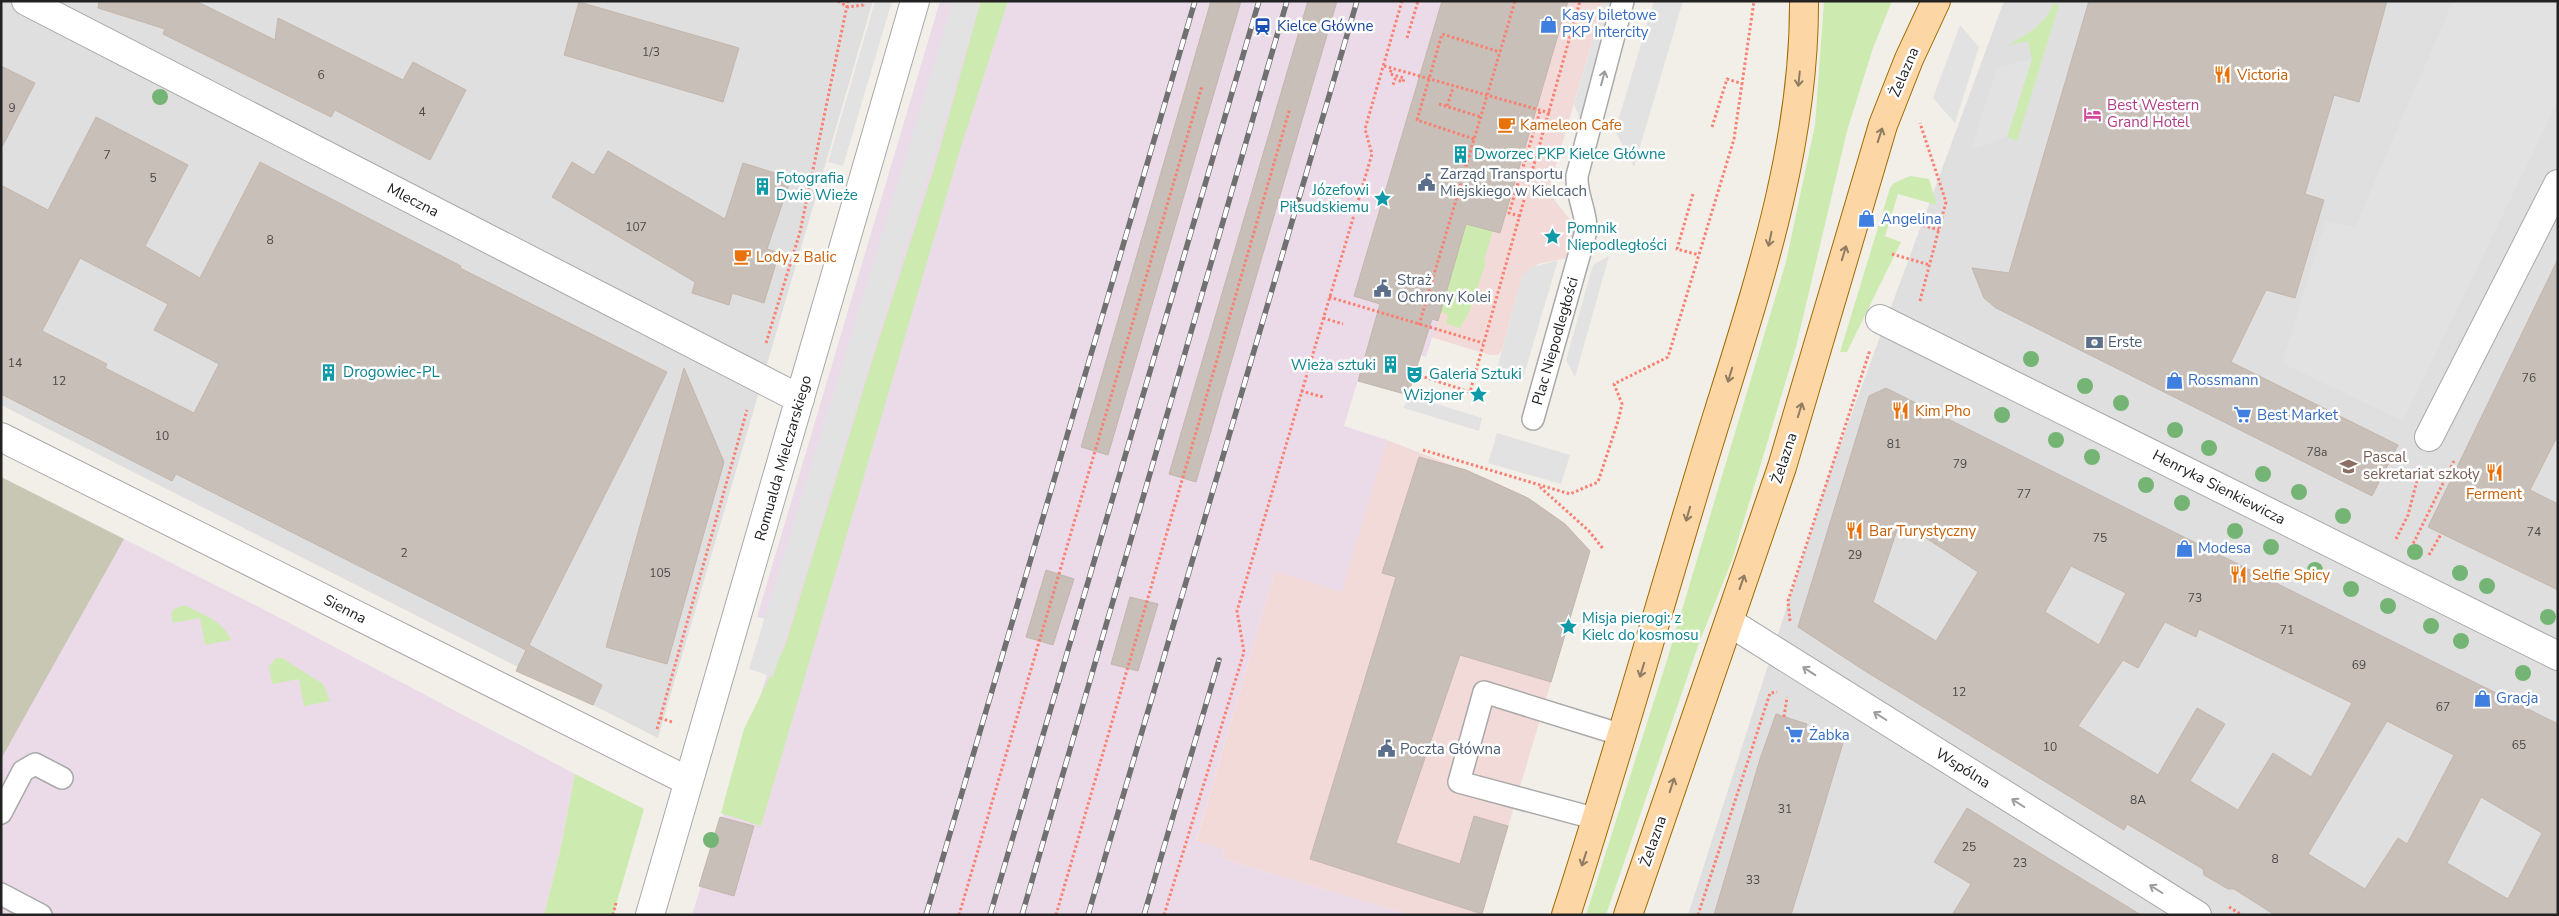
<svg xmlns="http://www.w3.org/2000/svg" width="2559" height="916" font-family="'Nunito Sans',sans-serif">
	<rect width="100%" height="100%" fill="#f2efe9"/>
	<!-- residential -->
	<g fill="#e0dfdf">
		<polygon points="1,1 873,1 658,738 1,405"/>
		<polygon points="2004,1 2558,1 2558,915 1688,915 1829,475"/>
	</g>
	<!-- commercial -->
	<g fill="#f2dad9">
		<polygon points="1435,1 1604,1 1549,189 1556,202 1575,226 1576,234 1566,258 1538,264 1522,277 1502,350 1498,355 1490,355 1345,311"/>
		<polygon points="1387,440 1493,481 1528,498 1565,524 1590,551 1482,915 1410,915 1223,859 1224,850 1196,842 1275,571 1384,450"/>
	</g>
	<!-- industrial -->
	<g fill="#ebdbe8">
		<polygon points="940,1 1568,1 1500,233 1467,223 1426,357 1370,340 1344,426 1387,440 1342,592 1275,571 1196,841 1224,850 1223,859 1410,915 692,915 783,623 757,617"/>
		<polygon points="1,477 259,607 575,774 560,851 544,915 1,915"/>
	</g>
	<!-- construction -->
	<polygon fill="#c7c7b4" points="1,477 124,539 1,759"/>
	<!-- grass -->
	<g fill="#cdebb0">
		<polygon points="981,1 1008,1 960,150 761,826 721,813 744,729 785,646 873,358 935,165"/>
		<polygon points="1824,1 1892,1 1873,48 1847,131 1796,347 1732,560 1699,643 1606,915 1586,915 1667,660 1786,262 1815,125"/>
		<path d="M2053 3 2059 5 2017 141 2007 137 2032 59 2028 41 2009 45C2026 34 2047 24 2053 3Z"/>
		<polygon points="1910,176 1929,179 1937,205 1898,194 1885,236 1901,242 1847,352 1840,352 1890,188 1894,183"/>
		<polygon points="1467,223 1493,231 1484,260 1486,262 1470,310 1460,328 1446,324 1448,315 1440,312"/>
		<path d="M184 605C202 614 222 620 231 640L205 645 200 618 173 623 171 614 174 609Z"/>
		<polygon points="276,658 282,658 323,684 330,701 304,706 299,679 272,684 269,666"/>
		<polygon points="575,774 644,809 613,915 544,915 560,851"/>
	</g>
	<!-- parking -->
	<g fill="#e2e2e2">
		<polygon points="875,1 892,1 843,166 828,162"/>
		<polygon points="953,1 981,1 773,677 749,669"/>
		<polygon points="1604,1 1620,1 1583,125 1574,105"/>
		<polygon points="1654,1 1683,1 1634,167 1615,131"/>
		<polygon points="2453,1 2558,1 2558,101 2403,421 2282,363 2326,221 2355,227"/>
		<polygon points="1960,25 1979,47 1955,123 1933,98"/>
		<polygon points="2032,59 2007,137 1971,150 1997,67"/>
		<polygon points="1609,256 1575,377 1566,360 1593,265"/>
		<polygon points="1558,260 1523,378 1497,369 1522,277 1530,268"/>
		<polygon points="1408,395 1482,418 1479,431 1404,408"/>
		<polygon points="1497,433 1570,455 1561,484 1488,463"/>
	</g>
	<!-- building -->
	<g fill="#c7bfb8" stroke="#c4b6ab" fill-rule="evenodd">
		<polygon points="99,1 196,1 275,40 278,18 403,80 413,62 466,90 430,160 335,110 331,117 163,34 165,29 98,8"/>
		<polygon points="1211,1 1241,1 1108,455 1081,447"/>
		<polygon points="1308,1 1337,1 1196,482 1169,474"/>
		<polygon points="1442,1 1568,1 1500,233 1466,224 1438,321 1432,319 1408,395 1358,381 1380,304 1354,296"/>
		<polygon points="2089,1 2387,1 2359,102 2334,95 2305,194 2324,200 2295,298 2266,290 2231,362 2398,445 2372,496 1996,308 1984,298 1972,268 2009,273"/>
		<polygon points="579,2 739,48 723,102 564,55"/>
		<polygon points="1,66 35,83 1,149"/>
		<path d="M96 117 188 165 145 246 200 278 260 162 461 266 460 268 667 372 529 645 602 685 593 705 516 671 526 650 176 474 172 481 1 394V185L48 210ZM80 258 168 304 154 330 219 364 194 413 105 368 107 364 42 331Z"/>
		<polygon points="608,151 725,219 743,163 791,178 767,249 779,253 764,303 732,293 729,305 692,293 695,282 552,197 572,162 594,175"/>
		<polygon points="2558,259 2558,435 2530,490 2558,504 2558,590 2428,527"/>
		<polygon points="684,368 724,462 667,664 606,647"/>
		<path d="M1886 388 2558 724V915H2275L2234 889H2228L2204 875 2203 869 2127 824 2124 830 1865 671 1798 627 1869 396ZM1900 521 1978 572 1936 641 1873 602ZM2071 566 2126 593 2099 645 2045 612ZM2165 622 2196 637 2199 629 2352 703 2311 777 2273 753 2238 810 2190 781 2225 724 2197 708 2158 775 2078 726 2123 660 2138 668ZM2387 721 2454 755 2407 844 2398 838 2365 889 2308 854ZM2481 797 2542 833 2508 899 2447 863Z"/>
		<polygon points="1419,457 1466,470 1528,498 1565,524 1590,551 1551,682 1460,655 1396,843 1460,864 1474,816 1508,826 1482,914 1310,859 1396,577 1382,573"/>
		<polygon points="1046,570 1074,579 1053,645 1026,637"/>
		<polygon points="1130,597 1158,604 1138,671 1111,664"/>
		<polygon points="1776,714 1807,724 1805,729 1843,743 1807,863 1791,915 1714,915 1760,759"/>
		<polygon points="1967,808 2004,831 2141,915 1952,915 1971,884 1934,862"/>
		<polygon points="720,817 754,826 734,896 699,886"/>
	</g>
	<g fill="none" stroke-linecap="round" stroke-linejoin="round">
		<defs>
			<g id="service">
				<path d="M1533 419 1586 231C1587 212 1576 196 1577 176L1623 1"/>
				<polyline points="1,813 23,771 35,764 62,778"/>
				<polyline points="1597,819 1459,782 1484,692 1622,735"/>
				<polyline points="1,894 41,915"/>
			</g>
			<polyline id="pedestrian" points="1880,319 2558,656"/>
			<g id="minor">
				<polyline points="26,1 800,399"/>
				<polyline points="1,437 688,781"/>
				<polyline points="2429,437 2558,184"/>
				<polyline points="1729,622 2197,915"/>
			</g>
			<polyline id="tertiary" points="650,915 915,1"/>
			<g id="primary">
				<path d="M1566 915C1614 767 1656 617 1701 469 1747 316 1805 162 1804 1"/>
				<polyline points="1628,915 1782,467 1883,125 1909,59 1936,1"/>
			</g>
		</defs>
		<!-- service casing -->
		<use href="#service" stroke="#a9a9a9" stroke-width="24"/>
		<!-- pedestrian casing -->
		<use href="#pedestrian" stroke="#a9a9a9" stroke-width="30"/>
		<!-- minor casing -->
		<use href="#minor" stroke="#a9a9a9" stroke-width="30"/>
		<!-- tertiary casing -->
		<use href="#tertiary" stroke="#a9a9a9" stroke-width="30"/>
		<!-- primary casing -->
		<use href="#primary" stroke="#a06b00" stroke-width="30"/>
		<!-- path -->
		<g stroke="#fa8072" stroke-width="3" stroke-dasharray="2.5 2.5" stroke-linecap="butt">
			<polyline points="838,1 848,7 863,5 864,1"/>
			<polyline points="1407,38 1418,1"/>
			<polyline points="1384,66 1550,113"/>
			<polyline points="1391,70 1390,74 1404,78 1403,82 1395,79 1393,85"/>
			<polyline points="1439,104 1481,117"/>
			<polyline points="1447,106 1453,88"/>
			<polyline points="1712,127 1727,79 1743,84"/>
			<polyline points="1474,139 1417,120 1442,34 1500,52"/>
			<polyline points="1693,194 1677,249 1699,255"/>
			<polyline points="1520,216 1509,213 1540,111"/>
			<polyline points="1894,217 1939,230"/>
			<polyline points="1892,254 1930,265"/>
			<polyline points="1329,297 1483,343"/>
			<polyline points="1920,301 1946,202 1920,123"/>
			<polyline points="1323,318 1343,324"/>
			<polyline points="1419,325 1515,1"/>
			<polyline points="766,343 800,232 848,1"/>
			<polyline points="1415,374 1470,392 1580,1"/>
			<polyline points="1301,391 1323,397"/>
			<polyline points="1423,450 1570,494 1598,482 1618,421 1622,404 1614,384 1668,357 1734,139 1754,1"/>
			<polyline points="1540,487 1589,531 1604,550"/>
			<polyline points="2396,539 2408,515 2420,469"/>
			<polyline points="2411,548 2454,461"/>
			<polyline points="2429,555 2441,534"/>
			<polyline points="1790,621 1788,601 1870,350"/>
			<polyline points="1784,717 1787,697"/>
			<polyline points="660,718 672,722"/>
			<polyline points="657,729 747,410"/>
			<polyline points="2229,907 2242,915"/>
			<polyline points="613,915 616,903"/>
			<polyline points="959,915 1202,86"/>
			<polyline points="1056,915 1290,108"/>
			<polyline points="1164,915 1244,652 1237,611 1372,154 1365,129 1402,1"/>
			<polyline points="1698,915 1770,693 1777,692"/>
		</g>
		<!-- service -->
		<use href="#service" stroke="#fff" stroke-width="21"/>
		<!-- pedestrian -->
		<use href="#pedestrian" stroke="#fff" stroke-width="28"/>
		<!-- minor -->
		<use href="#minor" stroke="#fff" stroke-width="28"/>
		<!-- tertiary -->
		<use href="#tertiary" stroke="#fff" stroke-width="28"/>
		<!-- primary -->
		<use href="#primary" stroke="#fcd6a4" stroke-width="28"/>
		<defs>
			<g id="rail">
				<polyline points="926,915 1195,1"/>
				<polyline points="990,915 1259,1"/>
				<polyline points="1022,915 1287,1"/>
				<polyline points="1088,915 1357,1"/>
				<polyline points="1144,915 1219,660"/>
			</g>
		</defs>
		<!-- rail casing -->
		<use href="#rail" stroke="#707070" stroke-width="5.5"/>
		<!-- rail -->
		<use href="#rail" stroke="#fff" stroke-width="4" stroke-dasharray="11" stroke-linecap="butt"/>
	</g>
	<!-- trees -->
	<g fill="#74b475">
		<circle cx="160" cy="97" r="8"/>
		<circle cx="2031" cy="359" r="8"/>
		<circle cx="2085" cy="386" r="8"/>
		<circle cx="2121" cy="403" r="8"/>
		<circle cx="2002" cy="415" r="8"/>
		<circle cx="2175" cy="430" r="8"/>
		<circle cx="2056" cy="440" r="8"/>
		<circle cx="2209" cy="448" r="8"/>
		<circle cx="2092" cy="457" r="8"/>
		<circle cx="2263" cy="474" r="8"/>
		<circle cx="2146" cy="485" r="8"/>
		<circle cx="2299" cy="492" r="8"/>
		<circle cx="2182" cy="503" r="8"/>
		<circle cx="2343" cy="516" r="8"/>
		<circle cx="2235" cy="531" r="8"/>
		<circle cx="2271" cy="547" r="8"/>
		<circle cx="2415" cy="552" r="8"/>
		<circle cx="2315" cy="570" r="8"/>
		<circle cx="2460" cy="573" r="8"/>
		<circle cx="2487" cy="586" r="8"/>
		<circle cx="2351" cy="589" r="8"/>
		<circle cx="2388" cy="606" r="8"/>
		<circle cx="2548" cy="617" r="8"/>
		<circle cx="2431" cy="626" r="8"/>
		<circle cx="2461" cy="641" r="8"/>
		<circle cx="2523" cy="673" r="8"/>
		<circle cx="711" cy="840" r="8"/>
	</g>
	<!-- one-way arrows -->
	<defs><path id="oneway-shaft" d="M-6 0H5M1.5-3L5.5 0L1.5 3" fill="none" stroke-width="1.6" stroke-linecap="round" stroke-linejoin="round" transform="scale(1.25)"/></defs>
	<g stroke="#9c9c9c">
		<use href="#oneway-shaft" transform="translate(1603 78) rotate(-75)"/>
		<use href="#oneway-shaft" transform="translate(1809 671) rotate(-147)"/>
		<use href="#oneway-shaft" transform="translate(1880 716) rotate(-148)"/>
		<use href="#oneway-shaft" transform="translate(2018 803) rotate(-148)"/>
		<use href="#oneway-shaft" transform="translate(2156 889) rotate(-148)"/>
	</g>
	<g stroke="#8f7c63">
		<use href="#oneway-shaft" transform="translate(1799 79) rotate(96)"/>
		<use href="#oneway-shaft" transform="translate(1880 135) rotate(-72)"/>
		<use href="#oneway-shaft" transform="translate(1770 239) rotate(102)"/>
		<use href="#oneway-shaft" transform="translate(1844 253) rotate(-73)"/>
		<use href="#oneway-shaft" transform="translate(1730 375) rotate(107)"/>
		<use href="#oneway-shaft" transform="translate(1800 410) rotate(-73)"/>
		<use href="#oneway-shaft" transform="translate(1688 514) rotate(106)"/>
		<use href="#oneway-shaft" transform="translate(1742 582) rotate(-71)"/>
		<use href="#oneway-shaft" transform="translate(1642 670) rotate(107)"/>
		<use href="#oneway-shaft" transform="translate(1672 785) rotate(-72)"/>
		<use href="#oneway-shaft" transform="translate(1584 859) rotate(108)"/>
	</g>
	<!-- icons -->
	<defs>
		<symbol id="shop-bare" viewBox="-9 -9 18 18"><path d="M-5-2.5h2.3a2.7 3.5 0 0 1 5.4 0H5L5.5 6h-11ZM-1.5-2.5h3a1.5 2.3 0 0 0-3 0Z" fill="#3f7fe0" stroke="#fff" stroke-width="2.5" paint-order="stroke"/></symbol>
		<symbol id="station-bare" viewBox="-9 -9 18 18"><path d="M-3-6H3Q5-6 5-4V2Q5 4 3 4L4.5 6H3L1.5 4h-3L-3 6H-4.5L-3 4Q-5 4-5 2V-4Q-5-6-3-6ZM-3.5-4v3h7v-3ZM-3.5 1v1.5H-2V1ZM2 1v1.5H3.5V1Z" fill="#1a4fb4" stroke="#fff" stroke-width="2.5" paint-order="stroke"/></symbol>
		<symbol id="restaurant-bare" viewBox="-9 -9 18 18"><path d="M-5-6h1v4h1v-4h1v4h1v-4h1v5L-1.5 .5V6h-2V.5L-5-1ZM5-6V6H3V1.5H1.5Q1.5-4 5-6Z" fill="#e8710a" stroke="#fff" stroke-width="2.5" paint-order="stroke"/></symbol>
		<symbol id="hotel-bare" viewBox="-9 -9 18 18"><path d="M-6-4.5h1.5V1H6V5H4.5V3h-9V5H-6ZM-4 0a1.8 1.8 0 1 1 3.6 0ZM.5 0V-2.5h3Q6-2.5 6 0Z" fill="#d1479c" stroke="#fff" stroke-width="2.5" paint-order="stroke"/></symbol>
		<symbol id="cafe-bare" viewBox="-9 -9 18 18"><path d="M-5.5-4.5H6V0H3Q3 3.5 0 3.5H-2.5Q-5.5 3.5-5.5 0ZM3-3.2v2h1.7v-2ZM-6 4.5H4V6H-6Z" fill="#e8710a" stroke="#fff" stroke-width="2.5" paint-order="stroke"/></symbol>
		<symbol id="building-bare" viewBox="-9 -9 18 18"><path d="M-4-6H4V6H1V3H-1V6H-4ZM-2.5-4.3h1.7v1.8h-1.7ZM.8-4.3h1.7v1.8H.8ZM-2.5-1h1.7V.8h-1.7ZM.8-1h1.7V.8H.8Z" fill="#0f9aa8" stroke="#fff" stroke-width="2.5" paint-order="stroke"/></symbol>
		<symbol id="civic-bare" viewBox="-9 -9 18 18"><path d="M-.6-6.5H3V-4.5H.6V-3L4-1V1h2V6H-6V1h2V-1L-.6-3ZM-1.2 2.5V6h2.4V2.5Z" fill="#5c6f8a" stroke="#fff" stroke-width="2.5" paint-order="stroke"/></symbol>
		<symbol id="sight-bare" viewBox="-9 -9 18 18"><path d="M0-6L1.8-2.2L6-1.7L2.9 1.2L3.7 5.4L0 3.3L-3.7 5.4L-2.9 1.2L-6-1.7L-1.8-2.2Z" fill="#0f9aa8" stroke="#fff" stroke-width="2.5" paint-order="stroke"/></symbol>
		<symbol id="bank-bare" viewBox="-9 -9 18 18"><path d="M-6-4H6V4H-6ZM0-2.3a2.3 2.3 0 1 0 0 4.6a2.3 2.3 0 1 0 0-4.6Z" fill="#5c6f8a" stroke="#fff" stroke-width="2.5" paint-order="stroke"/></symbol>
		<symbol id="theatre-bare" viewBox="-9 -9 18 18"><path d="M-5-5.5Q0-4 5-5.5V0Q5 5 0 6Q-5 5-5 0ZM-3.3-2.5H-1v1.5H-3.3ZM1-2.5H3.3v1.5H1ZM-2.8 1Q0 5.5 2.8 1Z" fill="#0f9aa8" stroke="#fff" stroke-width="2.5" paint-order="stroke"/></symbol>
		<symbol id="supermarket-bare" viewBox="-9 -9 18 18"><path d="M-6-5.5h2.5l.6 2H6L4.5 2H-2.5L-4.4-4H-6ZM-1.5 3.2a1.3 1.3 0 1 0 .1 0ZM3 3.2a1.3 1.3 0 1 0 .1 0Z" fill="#3f7fe0" stroke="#fff" stroke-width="2.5" paint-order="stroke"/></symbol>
		<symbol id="school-bare" viewBox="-9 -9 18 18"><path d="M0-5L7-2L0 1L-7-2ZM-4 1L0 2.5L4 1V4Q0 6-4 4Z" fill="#8d6e63" stroke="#fff" stroke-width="2.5" paint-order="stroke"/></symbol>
	</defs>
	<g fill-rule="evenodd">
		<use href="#shop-bare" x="1536" y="12" width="25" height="25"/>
		<use href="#station-bare" x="1250" y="14" width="25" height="25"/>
		<use href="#restaurant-bare" x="2210" y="62" width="25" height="25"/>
		<use href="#hotel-bare" x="2080" y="102" width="25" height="25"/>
		<use href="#cafe-bare" x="1494" y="112" width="25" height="25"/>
		<use href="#building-bare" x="1448" y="142" width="25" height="25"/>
		<use href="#civic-bare" x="1414" y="170" width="25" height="25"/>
		<use href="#building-bare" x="750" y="174" width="25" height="25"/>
		<use href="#sight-bare" x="1370" y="186" width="25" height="25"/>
		<use href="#shop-bare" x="1854" y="206" width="25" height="25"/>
		<use href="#sight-bare" x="1540" y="224" width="25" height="25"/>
		<use href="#cafe-bare" x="730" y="244" width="25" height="25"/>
		<use href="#civic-bare" x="1370" y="276" width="25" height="25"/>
		<use href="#bank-bare" x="2082" y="330" width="25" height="25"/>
		<use href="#building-bare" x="1378" y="352" width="25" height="25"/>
		<use href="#building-bare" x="316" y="360" width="25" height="25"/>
		<use href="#theatre-bare" x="1402" y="362" width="25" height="25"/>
		<use href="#shop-bare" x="2162" y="368" width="25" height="25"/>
		<use href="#sight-bare" x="1466" y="382" width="25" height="25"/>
		<use href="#restaurant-bare" x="1888" y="398" width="25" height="25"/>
		<use href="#supermarket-bare" x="2230" y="402" width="25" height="25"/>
		<use href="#school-bare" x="2336" y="454" width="25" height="25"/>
		<use href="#restaurant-bare" x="2482" y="460" width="25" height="25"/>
		<use href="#restaurant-bare" x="1842" y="518" width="25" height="25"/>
		<use href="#shop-bare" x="2172" y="536" width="25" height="25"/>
		<use href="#restaurant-bare" x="2226" y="562" width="25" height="25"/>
		<use href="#sight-bare" x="1556" y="614" width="25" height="25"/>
		<use href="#shop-bare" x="2470" y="686" width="25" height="25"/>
		<use href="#supermarket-bare" x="1782" y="722" width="25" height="25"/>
		<use href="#civic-bare" x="1374" y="736" width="25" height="25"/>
	</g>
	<g text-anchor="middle" stroke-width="5" stroke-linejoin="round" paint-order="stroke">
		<!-- number labels -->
		<g font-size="12" fill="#4b4948">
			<text x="651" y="56">1/3</text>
			<text x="321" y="79">6</text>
			<text x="12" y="112">9</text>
			<text x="422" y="116">4</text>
			<text x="107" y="159">7</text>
			<text x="153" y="182">5</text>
			<text x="636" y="231">107</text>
			<text x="270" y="244">8</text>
			<text x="15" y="367">14</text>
			<text x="2529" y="382">76</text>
			<text x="59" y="385">12</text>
			<text x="162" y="440">10</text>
			<text x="1894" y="448">81</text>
			<text x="2317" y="456">78a</text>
			<text x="1960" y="468">79</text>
			<text x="2024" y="498">77</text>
			<text x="2534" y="536">74</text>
			<text x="2100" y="542">75</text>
			<text x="404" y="557">2</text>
			<text x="1855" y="559">29</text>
			<text x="660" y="577">105</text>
			<text x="2195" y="602">73</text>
			<text x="2287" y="634">71</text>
			<text x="2359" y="669">69</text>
			<text x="1959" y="696">12</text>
			<text x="2443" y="711">67</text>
			<text x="2519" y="749">65</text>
			<text x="2050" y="751">10</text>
			<text x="2138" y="804">8A</text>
			<text x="1785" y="813">31</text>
			<text x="1969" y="851">25</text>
			<text x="2275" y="863">8</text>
			<text x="2020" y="867">23</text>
			<text x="1753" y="884">33</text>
		</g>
		<!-- shop labels -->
		<g font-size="15" fill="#366cbe" stroke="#fff" text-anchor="start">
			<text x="1562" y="20">Kasy biletowe<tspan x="1562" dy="17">PKP Intercity</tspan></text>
			<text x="1881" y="224">Angelina</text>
			<text x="2188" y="385">Rossmann</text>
			<text x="2257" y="420">Best Market</text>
			<text x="2198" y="553">Modesa</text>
			<text x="2496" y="703">Gracja</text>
			<text x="1809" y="740">Żabka</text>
		</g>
		<!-- transit labels -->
		<g font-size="15" fill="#164399" stroke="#fff" text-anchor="start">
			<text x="1277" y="31">Kielce Główne</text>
		</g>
		<!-- street labels -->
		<g font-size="15" fill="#222" stroke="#fff">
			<text transform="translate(1904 72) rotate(-67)" y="5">Żelazna</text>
			<text transform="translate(413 200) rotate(27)" y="5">Mleczna</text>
			<text transform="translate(1555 341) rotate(-74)" y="5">Plac Niepodległości</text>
			<text transform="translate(783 458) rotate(-74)" y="5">Romualda Mielczarskiego</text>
			<text transform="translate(1784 458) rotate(-72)" y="5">Żelazna</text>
			<text transform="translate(2219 487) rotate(27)" y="5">Henryka Sienkiewicza</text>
			<text transform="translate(345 609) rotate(27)" y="5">Sienna</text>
			<text transform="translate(1963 768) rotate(32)" y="5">Wspólna</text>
			<text transform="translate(1653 841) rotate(-71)" y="5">Żelazna</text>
		</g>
		<!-- food labels -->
		<g font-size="15" fill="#c56008" stroke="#fff" text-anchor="start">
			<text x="2237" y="80">Victoria</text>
			<text x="1520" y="130">Kameleon Cafe</text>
			<text x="756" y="262">Lody z Balic</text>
			<text x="1915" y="416">Kim Pho</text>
			<text x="2494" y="499" text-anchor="middle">Ferment</text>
			<text x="1869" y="536">Bar Turystyczny</text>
			<text x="2252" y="580">Selfie Spicy</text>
		</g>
		<!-- hotel labels -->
		<g font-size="15" fill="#b23c85" stroke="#fff" text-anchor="start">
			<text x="2107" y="110">Best Western<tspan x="2107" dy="17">Grand Hotel</tspan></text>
		</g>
		<!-- culture labels -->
		<g font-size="15" fill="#0d838f" stroke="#fff" text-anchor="start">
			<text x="1474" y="159">Dworzec PKP Kielce Główne</text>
			<text x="776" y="183">Fotografia<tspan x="776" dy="17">Dwie Wieże</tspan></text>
			<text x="1369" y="195" text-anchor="end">Józefowi<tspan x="1369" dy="17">Piłsudskiemu</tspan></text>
			<text x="1567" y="233">Pomnik<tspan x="1567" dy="17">Niepodległości</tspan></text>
			<text x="1376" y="370" text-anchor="end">Wieża sztuki</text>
			<text x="343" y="377">Drogowiec-PL</text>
			<text x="1429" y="379">Galeria Sztuki</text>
			<text x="1464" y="400" text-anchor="end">Wizjoner</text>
			<text x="1582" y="623">Misja pierogi: z<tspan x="1582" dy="17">Kielc do kosmosu</tspan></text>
		</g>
		<!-- service labels -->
		<g font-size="15" fill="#4e5e75" stroke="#fff" text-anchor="start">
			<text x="1440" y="179">Zarząd Transportu<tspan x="1440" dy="17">Miejskiego w Kielcach</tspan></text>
			<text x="1397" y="285">Straż<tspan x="1397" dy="17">Ochrony Kolei</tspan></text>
			<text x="2108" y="347">Erste</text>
			<text x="1400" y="754">Poczta Główna</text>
		</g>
		<!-- education labels -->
		<g font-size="15" fill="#785e54" stroke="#fff" text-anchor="start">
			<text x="2363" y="462">Pascal<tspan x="2363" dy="17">sekretariat szkoły</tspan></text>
		</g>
	</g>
	<!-- border -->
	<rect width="2559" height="916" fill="none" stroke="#222222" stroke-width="5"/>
</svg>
